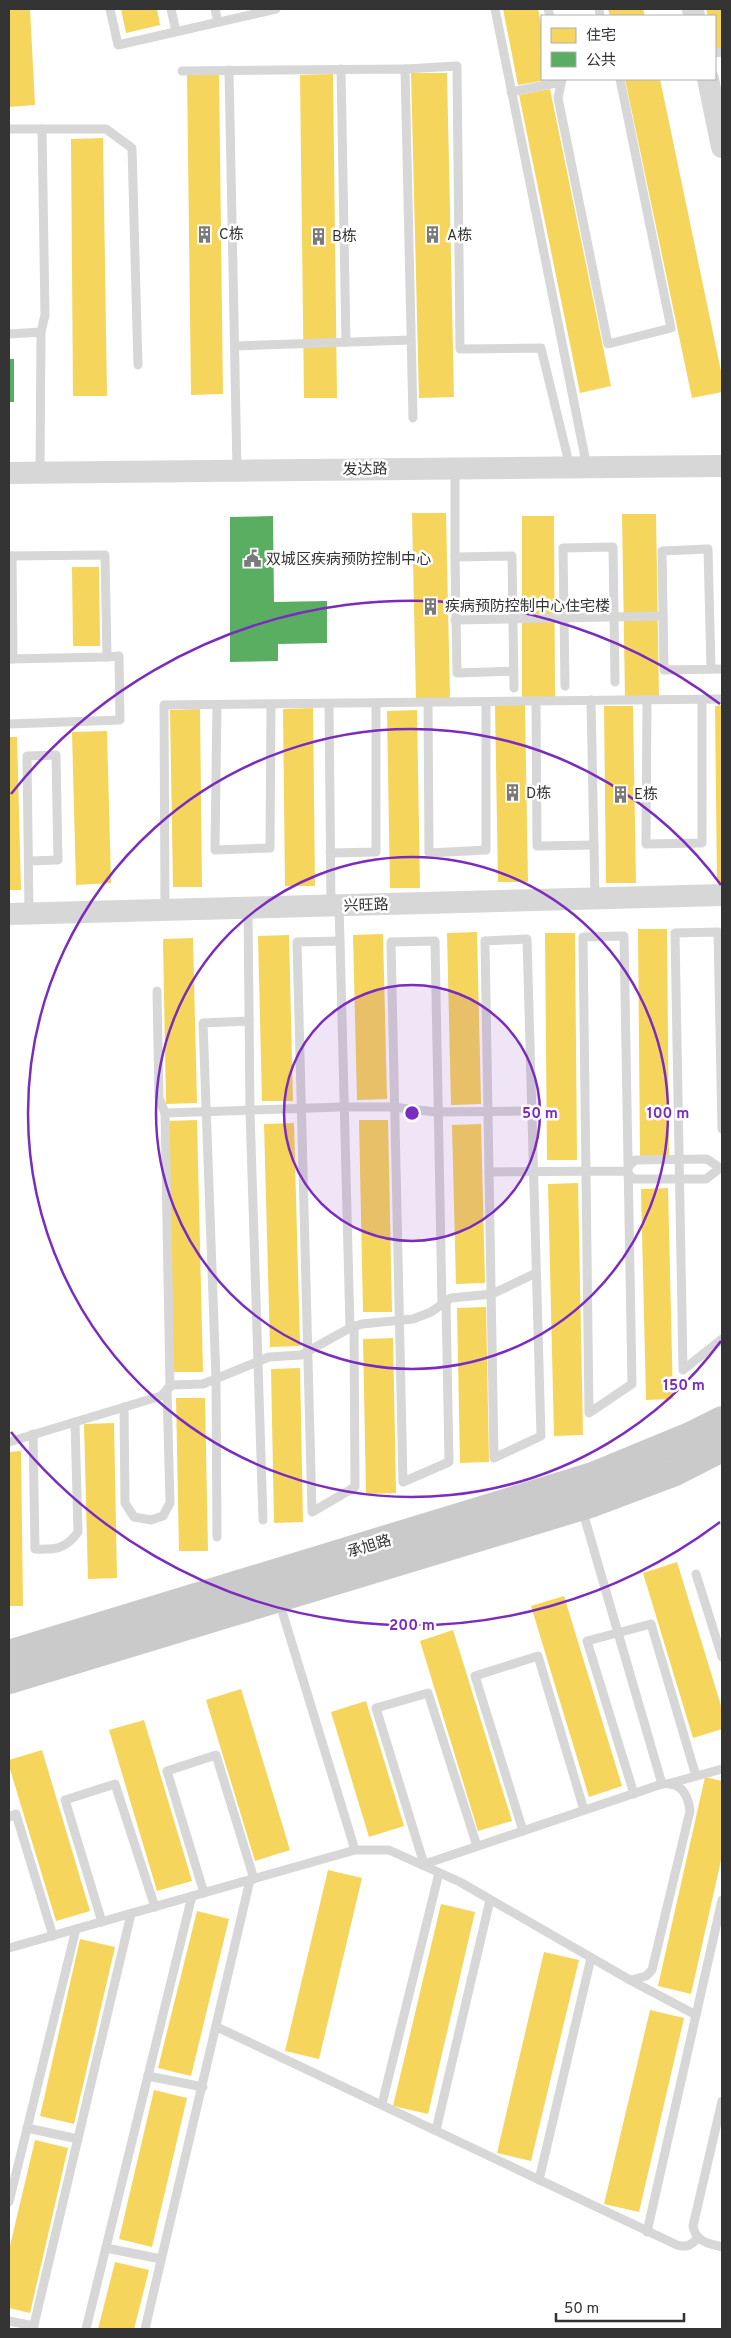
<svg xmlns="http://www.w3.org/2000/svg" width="731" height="2338" font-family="Overpass,'Noto Sans SC',sans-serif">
	<rect width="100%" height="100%" fill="#fff"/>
	<!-- homes -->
	<g fill="#f6d55c">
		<polygon points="9,9 30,9 35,105 9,107"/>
		<polygon points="121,9 157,9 160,25 126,33"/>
		<polygon points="503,9 538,9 542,29 542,79 547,80 518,85"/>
		<polygon points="608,9 643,9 645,16 610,16"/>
		<polygon points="706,9 722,9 722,48 715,49 715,16 708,16"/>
		<polygon points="187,73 219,73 223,394 191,395"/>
		<polygon points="411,73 447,73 454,397 419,398"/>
		<polygon points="333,74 337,398 304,398 300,75"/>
		<polygon points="625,79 660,79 722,376 722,392 692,398"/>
		<polygon points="550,89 611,386 580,393 519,95"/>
		<polygon points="103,138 107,396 73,396 71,139"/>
		<polygon points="412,513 446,513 450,699 416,700"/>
		<polygon points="622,514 656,514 659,698 625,698"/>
		<polygon points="522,516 554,516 555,699 522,699"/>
		<polygon points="72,567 99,567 100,646 73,646"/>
		<polygon points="495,705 525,705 528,882 498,882"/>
		<polygon points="722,705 722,883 717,883 715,706"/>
		<polygon points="604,706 633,706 636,883 606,883"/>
		<polygon points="313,708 315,886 285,886 283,709"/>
		<polygon points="200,709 202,887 173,887 170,710"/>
		<polygon points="417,710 420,888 390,888 387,711"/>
		<polygon points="107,731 111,883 76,885 72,732"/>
		<polygon points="9,737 17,737 21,890 9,890"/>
		<polygon points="638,929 667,929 669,1156 640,1156"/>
		<polygon points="477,932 481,1104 451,1105 447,933"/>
		<polygon points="545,933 575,933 577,1160 547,1160"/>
		<polygon points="383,934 387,1099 357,1100 353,935"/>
		<polygon points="289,935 293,1101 262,1101 258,936"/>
		<polygon points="193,938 197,1103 166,1104 163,939"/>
		<polygon points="197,1120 203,1372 173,1372 167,1121"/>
		<polygon points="359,1120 388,1120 392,1312 363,1312"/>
		<polygon points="294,1123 300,1346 270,1347 264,1124"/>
		<polygon points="481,1124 485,1283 456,1284 452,1125"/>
		<polygon points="578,1183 583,1435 554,1436 548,1184"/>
		<polygon points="668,1188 673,1399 646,1400 641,1189"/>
		<polygon points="486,1307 489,1462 460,1463 457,1308"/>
		<polygon points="393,1338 396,1493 366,1494 363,1339"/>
		<polygon points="300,1368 303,1522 274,1523 271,1369"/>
		<polygon points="176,1398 205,1398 208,1551 179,1551"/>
		<polygon points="114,1423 117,1578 88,1579 84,1424"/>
		<polygon points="21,1451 23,1606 9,1606 9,1452"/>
		<polygon points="677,1562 722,1709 722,1729 693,1738 643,1573"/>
		<polygon points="564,1596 622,1786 589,1797 531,1606"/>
		<polygon points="453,1630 512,1821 478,1831 420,1641"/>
		<polygon points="241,1689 290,1850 255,1861 206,1700"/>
		<polygon points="366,1701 404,1826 369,1837 331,1712"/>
		<polygon points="144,1720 192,1881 157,1891 109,1730"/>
		<polygon points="42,1750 90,1911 56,1921 9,1766 9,1760"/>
		<polygon points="705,1777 722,1781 722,1856 691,1994 658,1986"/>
		<polygon points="328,1870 362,1878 319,2059 285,2051"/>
		<polygon points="441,1904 475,1912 428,2114 393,2106"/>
		<polygon points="197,1911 229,1919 191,2076 158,2068"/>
		<polygon points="80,1939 115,1947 74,2124 40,2116"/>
		<polygon points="544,1952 579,1960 531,2161 497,2153"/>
		<polygon points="650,2010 684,2018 639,2212 604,2204"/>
		<polygon points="154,2090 187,2098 152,2247 119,2239"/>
		<polygon points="35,2140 68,2148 30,2313 9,2308 9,2250"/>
		<polygon points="115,2262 149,2270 134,2329 98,2329"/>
	</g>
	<!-- public -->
	<g fill="#5aae61">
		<rect x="9" y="359" width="5" height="43"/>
		<polygon points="273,516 274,602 327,601 327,643 278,644 278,661 230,662 230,517"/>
	</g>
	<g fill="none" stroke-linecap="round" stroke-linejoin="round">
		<!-- service -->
		<g stroke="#d7d7d7" stroke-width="9">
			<polyline points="110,9 118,45 276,9"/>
			<polyline points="171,9 176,31"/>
			<polyline points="215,9 218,22"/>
			<polyline points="495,9 587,467"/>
			<polyline points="548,9 550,16"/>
			<polyline points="599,9 600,16"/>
			<polyline points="715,53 722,52"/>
			<polyline points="341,69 346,342"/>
			<polyline points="405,69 457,66 460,349 541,348 570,467"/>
			<polyline points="229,70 237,470"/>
			<polyline points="182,71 405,69 413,418"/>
			<polyline points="562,79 558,98 608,344 671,328 620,79"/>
			<polyline points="511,92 561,82"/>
			<polyline points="9,129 106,129 132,148 138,365"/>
			<polyline points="41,332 45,315 42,129"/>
			<polyline points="9,334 41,332 40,472"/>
			<polyline points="235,346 411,340"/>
			<polyline points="9,556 105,555 107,657 9,659"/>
			<polyline points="12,556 13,659"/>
			<polyline points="455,557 455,468"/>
			<polyline points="455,620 663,616"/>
			<polyline points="711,669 708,549 662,551 664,670 722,669"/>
			<polyline points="514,671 457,673 455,557 512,556 514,688"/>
			<polyline points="565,686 563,548 613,547 615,682"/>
			<polyline points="591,700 595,898"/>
			<polyline points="647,700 646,844 702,843 702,700"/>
			<polyline points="536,701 537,846 594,845"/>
			<polyline points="428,702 429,853 486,850 486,702"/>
			<polyline points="329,704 331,905"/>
			<polyline points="217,705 215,850 270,848 271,705"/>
			<polyline points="9,724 120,720 119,656 107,657"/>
			<polyline points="330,853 376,852 376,703"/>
			<polyline points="29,861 58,860 56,755 27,756 29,913"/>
			<polyline points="339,906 340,941"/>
			<polyline points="248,908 250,1111 263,1520"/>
			<polyline points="165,909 164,705 722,699"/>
			<polygon points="624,936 632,1384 589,1413 583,937"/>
			<polygon points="527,939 541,1436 494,1458 485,941"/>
			<polyline points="157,991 159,1098 165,1113 170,1387"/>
			<polyline points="165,1113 341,1107 392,1107 436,1112 532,1111"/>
			<polyline points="722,1129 718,932 675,933 683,1370 722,1339"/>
			<polyline points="489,1172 624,1171 634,1179 706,1179 720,1168 707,1159 635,1160 628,1167"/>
			<polyline points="442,1305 435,941 391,942 403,1482 449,1462 446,1301"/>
			<polyline points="350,1328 340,941 297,942 312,1512 355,1487 354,1326"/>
			<polyline points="124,1407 125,1503 134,1517 151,1520 163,1516 170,1503 167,1389"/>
			<path d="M33 1434 35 1549C55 1550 66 1549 78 1532L75 1422"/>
			<polyline points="9,1442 161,1396 172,1385 203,1384 269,1357 301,1355 350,1328 362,1324 413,1319 431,1312 451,1298 492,1294 536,1273"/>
			<polyline points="582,1509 662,1784"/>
			<polyline points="217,1537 216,1379 203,1023 249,1021"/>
			<polyline points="696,1574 722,1657"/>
			<polyline points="279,1601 355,1850"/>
			<polyline points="671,1783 722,1769"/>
			<polyline points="634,1794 587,1641 651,1624 696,1776"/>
			<polyline points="9,1817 16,1814 53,1936"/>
			<polyline points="523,1831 475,1676 538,1656 584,1810"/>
			<polyline points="424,1864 376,1708 428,1693 477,1846"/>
			<path d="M422 1865 662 1784C681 1782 688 1794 690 1811L652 1970 646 1976 631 1980"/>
			<polyline points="204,1893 167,1771 216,1755 254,1879"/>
			<polyline points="102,1922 65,1800 115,1784 155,1907"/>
			<polyline points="9,1948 355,1850 389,1850 460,1882 630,1980 696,2015"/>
			<path d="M217 2027 677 2245C687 2248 691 2245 698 2238"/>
			<polyline points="148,2076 203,2087"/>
			<path d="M722 2101 693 2226C696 2242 708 2243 722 2247"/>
			<polyline points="382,2104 439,1873"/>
			<polyline points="27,2128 78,2139"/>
			<polyline points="436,2130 490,1900"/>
			<polyline points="539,2180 591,1958"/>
			<polyline points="9,2202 76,1929"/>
			<polyline points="647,2232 722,1900"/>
			<polyline points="106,2248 161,2259"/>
			<polyline points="9,2321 34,2326"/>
			<polyline points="33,2329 131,1914"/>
			<polyline points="86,2329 192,1896"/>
			<polyline points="145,2329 250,1880"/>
		</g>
		<!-- tertiary -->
		<g stroke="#d7d7d7" stroke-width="22">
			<polyline points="693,9 694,16"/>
			<polyline points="708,79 722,147"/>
			<polyline points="9,473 722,466"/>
			<polyline points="9,914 722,895"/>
		</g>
		<!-- primary -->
		<g stroke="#cacaca" stroke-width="28">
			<polyline points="9,1654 593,1476 690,1436 722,1420"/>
			<polyline points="9,1680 593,1503 673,1473 722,1448"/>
		</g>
	</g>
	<!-- distance rings -->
	<circle cx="412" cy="1113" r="128" fill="#7b2cbf" fill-opacity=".12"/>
	<g fill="none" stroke="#7b2cbf" stroke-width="2.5">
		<circle cx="412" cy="1113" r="128"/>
		<circle cx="412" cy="1113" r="256"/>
		<path d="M721 1341A384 384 0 1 1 721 885"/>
		<path d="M720 1522A512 512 0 0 1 11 1432M11 794A512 512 0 0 1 720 704"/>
	</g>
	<!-- icons -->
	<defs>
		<symbol id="building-bare" viewBox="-9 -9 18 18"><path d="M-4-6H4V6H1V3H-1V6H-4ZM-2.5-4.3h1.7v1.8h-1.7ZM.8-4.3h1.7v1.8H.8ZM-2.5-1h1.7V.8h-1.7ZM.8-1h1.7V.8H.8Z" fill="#7a7a7a" stroke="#fff" stroke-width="2.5" paint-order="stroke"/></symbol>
		<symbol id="civic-bare" viewBox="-9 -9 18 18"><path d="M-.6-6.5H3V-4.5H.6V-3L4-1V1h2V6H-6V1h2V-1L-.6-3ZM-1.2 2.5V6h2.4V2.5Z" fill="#7a7a7a" stroke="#fff" stroke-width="2.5" paint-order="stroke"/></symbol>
	</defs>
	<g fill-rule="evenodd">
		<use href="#building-bare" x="192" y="222" width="25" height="25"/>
		<use href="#building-bare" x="420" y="222" width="25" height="25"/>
		<use href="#building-bare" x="306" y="224" width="25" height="25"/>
		<use href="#civic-bare" x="240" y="546" width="25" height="25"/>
		<use href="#building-bare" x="418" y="594" width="25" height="25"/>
		<use href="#building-bare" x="500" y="780" width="25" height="25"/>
		<use href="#building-bare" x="608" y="782" width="25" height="25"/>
	</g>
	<g text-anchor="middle" stroke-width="5" stroke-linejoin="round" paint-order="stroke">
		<!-- poi labels -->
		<g font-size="15" fill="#333" stroke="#fff" text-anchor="start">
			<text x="219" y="239">C栋</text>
			<text x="447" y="240">A栋</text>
			<text x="332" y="241">B栋</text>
			<text x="266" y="564">双城区疾病预防控制中心</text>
			<text x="445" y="611">疾病预防控制中心住宅楼</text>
			<text x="526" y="798">D栋</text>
			<text x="634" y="799">E栋</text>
		</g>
		<!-- street labels -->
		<g font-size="15" fill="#333" stroke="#fff">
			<text transform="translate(365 469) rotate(-1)" y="5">发达路</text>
			<text transform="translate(366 905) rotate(-2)" y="5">兴旺路</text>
			<text transform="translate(369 1546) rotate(-17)" y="5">承旭路</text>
		</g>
	</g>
	<circle cx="412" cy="1113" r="8" fill="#7b2cbf" stroke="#fff" stroke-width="2.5"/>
	<g font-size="15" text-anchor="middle" font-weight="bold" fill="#7b2cbf" stroke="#fff" stroke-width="5" stroke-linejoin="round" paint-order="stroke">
		<text x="540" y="1118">50 m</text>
		<text x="668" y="1118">100 m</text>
		<text x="684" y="1390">150 m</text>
		<text x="412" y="1630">200 m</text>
	</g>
	<!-- border -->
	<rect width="731" height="2338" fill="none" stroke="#333333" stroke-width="20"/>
	<!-- legend -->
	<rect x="541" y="15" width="175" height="65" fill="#ffffff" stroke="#adadad"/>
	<rect x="551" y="28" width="25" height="15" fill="#f6d55c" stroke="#adadad"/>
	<text x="586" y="40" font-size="15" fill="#333333">住宅</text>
	<rect x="551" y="52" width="25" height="15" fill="#5aae61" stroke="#adadad"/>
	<text x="586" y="65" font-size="15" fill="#333333">公共</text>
	<!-- scale -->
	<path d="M556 2313v8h128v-8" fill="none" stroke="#333333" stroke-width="2.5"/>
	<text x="564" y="2313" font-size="15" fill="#333333" stroke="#ffffff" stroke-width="4" paint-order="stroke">50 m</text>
</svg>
